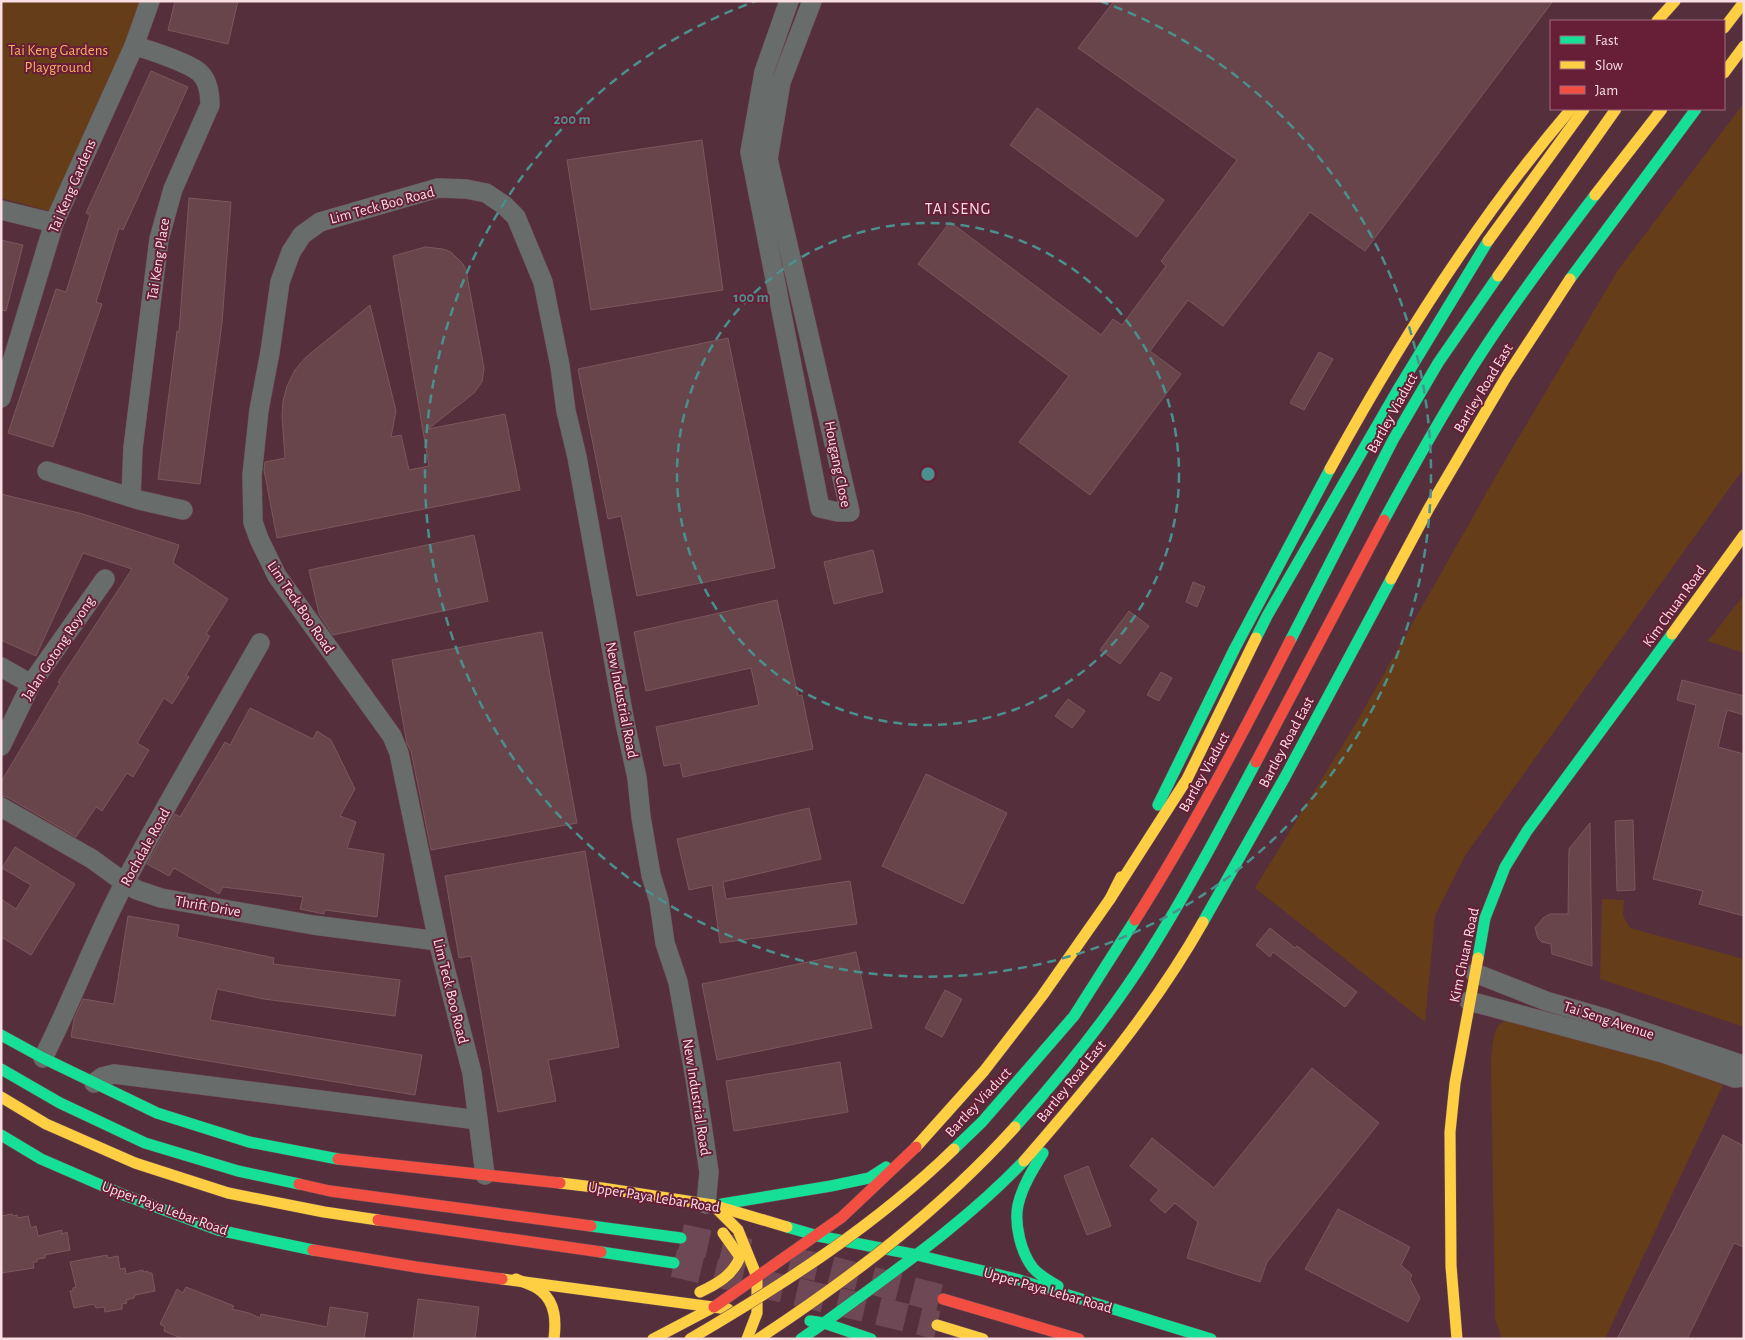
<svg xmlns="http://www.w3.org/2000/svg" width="1745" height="1340" font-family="'Alegreya Sans',sans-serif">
	<rect width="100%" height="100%" fill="#562f3c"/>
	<!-- green -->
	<g fill="#663d19">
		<polygon points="1,1 144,1 133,31 49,211 1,198"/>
		<polygon points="1744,103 1744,468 1466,854 1435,916 1425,1022 1255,888 1355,725 1500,469 1618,270"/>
		<polygon points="1744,595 1744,653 1708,641"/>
		<polygon points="1602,899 1624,900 1623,916 1630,928 1744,959 1744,1027 1600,979"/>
		<path d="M1525 1013 1557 1021 1723 1085 1605 1339H1502L1495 1319 1491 1059C1495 1026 1492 1024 1525 1013Z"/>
	</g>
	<!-- building -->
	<g fill="#68454b" stroke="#79585d">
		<polygon points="175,1 238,1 228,44 168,30"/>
		<polygon points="1114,1 1553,1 1365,251 1310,212 1223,326 1188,300 1150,351 1181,374 1090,495 1019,442 1069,376 918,264 950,222 1101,335 1113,319 1122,325 1166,266 1161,261 1237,160 1078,48"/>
		<polygon points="151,71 188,87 123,230 119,228 96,302 102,304 53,447 8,433 56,289 66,292 90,215 86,213"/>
		<polygon points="1037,108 1164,200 1137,237 1010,145"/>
		<polygon points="702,140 723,290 591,310 567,160"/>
		<polygon points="189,198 231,202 222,323 200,484 158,479 177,331 179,332"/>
		<polygon points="1,240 23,245 6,311 1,310"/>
		<polygon points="425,247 443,249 451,252 463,264 466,270 484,368 482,382 474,393 428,429 505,414 520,490 277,538 264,470 265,462 285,458 282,416 283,401 287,386 295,370 306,357 370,305 396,411 391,437 401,435 409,470 429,466 393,256"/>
		<polygon points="728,338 775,568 637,596 621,516 608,519 578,369"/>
		<polygon points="1319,352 1333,359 1304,410 1290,403"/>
		<polygon points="1,494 83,514 179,545 173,563 228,599 206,634 210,636 186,675 189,677 172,704 164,698 137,743 149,750 133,777 127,773 102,811 96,807 76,837 7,797 1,796 1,782 60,683 58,682 132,569 83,553 36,656 1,640"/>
		<polygon points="474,535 488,601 333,635 319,614 309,570"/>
		<polygon points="873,550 883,592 834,604 824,562"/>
		<polygon points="1193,582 1205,587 1197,607 1186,602"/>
		<polygon points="777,600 798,696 802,695 813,749 683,777 680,763 664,766 656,727 759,705 751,668 646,691 634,632"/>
		<polygon points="1129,611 1149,626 1120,664 1100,650"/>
		<polygon points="542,632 577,823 431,850 411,751 407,744 392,660"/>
		<polygon points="1161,672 1172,678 1159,701 1147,695"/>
		<polygon points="1682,680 1744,696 1744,715 1727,710 1718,747 1744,754 1744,916 1699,904 1703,891 1653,879 1696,705 1677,700"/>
		<polygon points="1068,699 1085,711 1072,728 1055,716"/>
		<polygon points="250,708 313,739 317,731 331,740 355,789 340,816 356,822 347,848 384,854 377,917 325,910 324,914 300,909 303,897 223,887 219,894 174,868 169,876 147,864 175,814 180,817 225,742 230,745"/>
		<polygon points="926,774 1007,813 963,904 882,866"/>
		<polygon points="809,808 821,859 723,882 726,899 850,881 857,924 720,943 712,885 689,890 677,839"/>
		<polygon points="1633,820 1635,890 1617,891 1615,821"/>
		<polygon points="1590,823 1592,966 1552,954 1551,944 1542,942 1538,938 1535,928 1543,918 1550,914 1568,914 1569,849"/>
		<polygon points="15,847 75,884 31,955 1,937 1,899 16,909 31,885 2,868"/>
		<polygon points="585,851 619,1047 548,1060 556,1101 498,1112 471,956 459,958 445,876"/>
		<polygon points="128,916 179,925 177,937 274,958 273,964 400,980 395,1016 264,999 217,989 210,1020 422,1055 415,1095 190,1058 71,1037 74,1019 83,999 114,1004"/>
		<polygon points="1270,928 1295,948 1297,946 1357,992 1345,1007 1273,952 1270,957 1256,945"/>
		<polygon points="856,952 872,1028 717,1060 702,984"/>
		<polygon points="945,990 962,999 942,1037 925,1028"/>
		<polygon points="840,1062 848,1112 734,1131 726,1081"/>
		<polygon points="1312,1068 1379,1123 1267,1262 1260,1282 1187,1258 1198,1222 1175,1203 1165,1213 1150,1200 1159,1190 1130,1166 1152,1138 1214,1188"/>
		<polygon points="1723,1135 1744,1146 1744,1247 1734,1243 1687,1339 1617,1339"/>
		<polygon points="1088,1166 1111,1226 1087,1235 1064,1176"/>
		<polygon points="1338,1209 1410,1247 1401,1265 1412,1275 1410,1279 1420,1298 1408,1322 1305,1269"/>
		<polygon points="12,1214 13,1216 17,1215 18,1218 28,1216 31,1228 36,1226 38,1236 62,1230 62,1234 67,1232 70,1250 45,1255 45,1258 37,1259 37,1262 33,1262 34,1268 1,1273 1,1216"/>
		<polygon points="107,1255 108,1258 118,1256 120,1269 125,1268 126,1274 143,1270 143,1272 148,1271 148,1273 152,1273 155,1291 135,1295 134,1298 126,1300 127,1303 122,1304 122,1309 105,1312 104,1307 96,1308 94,1304 74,1308 70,1291 73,1291 73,1288 76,1287 70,1262"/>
		<polygon points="186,1287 234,1306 232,1309 249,1313 260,1318 261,1314 327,1327 330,1307 368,1313 364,1339 183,1339 164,1331 165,1327 160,1324 177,1289 183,1293"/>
		<polygon points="418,1299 479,1307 475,1339 413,1339"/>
	</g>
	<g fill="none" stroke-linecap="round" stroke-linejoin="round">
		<!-- primary-tunnel -->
		<g stroke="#6e4955" stroke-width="28" stroke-dasharray="28 14" stroke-linecap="butt">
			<polyline points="681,1238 750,1253"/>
			<polyline points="790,1261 831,1270 943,1299"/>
			<polyline points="674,1263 937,1325"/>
		</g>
		<defs>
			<g id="street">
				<polyline points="789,1 764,72 750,152 820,508 838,512 850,512 768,159 781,82 812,1"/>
				<polyline points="1,210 54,223"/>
				<polyline points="1,398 54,223 134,46 150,1"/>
				<polyline points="47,471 139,500 183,510"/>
				<path d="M131 497 133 448 159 239 173 189 210 105C210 94 208 80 199 72 188 63 148 49 134 46"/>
				<polyline points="1,667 31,684"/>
				<polyline points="1,746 31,684 105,579"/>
				<polyline points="1,807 92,859 125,883 137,890 161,898 313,925 438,941"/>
				<polyline points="1475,973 1546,1001 1601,1017 1740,1064 1744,1067"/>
				<polyline points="1469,1001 1663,1053 1735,1078 1744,1077"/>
				<path d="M43 1058C72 1001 94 941 124 884 167 802 215 723 260 643"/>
				<polyline points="94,1083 102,1077 114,1074 478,1120"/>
				<polyline points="485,1175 472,1073 438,941 399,753 392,736 277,576 259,539 253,522 252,475 259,410 270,352 280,282 291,252 302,235 320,222 438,188 466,189 486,193 504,205 516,217 543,282 560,366 566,411 577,457 625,723 637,778 641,817 651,875 659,901 665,943 678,982 695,1078 709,1172 706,1204"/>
			</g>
			<g id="fast">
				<polyline points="1570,279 1696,109"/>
				<polyline points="1256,638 1267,616 1397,391 1488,241"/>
				<polyline points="1158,805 1235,648 1330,469"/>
				<polyline points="1203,922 1285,777 1391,579"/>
				<polyline points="1478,958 1485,918 1505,867 1527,831 1672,634"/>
				<polyline points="1,1035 43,1058 157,1113 249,1142 338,1159"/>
				<polyline points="1,1069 60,1103 145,1143 238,1171 299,1184"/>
				<polyline points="1,1135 41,1159 124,1195 218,1230 313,1250"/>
				<path d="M1043 1153C1033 1169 1022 1187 1018 1205 1014 1224 1021 1253 1033 1268 1040 1276 1049 1281 1058 1286"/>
				<polyline points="722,1204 831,1186 869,1178 886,1167"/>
				<polyline points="591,1226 681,1238"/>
				<polyline points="787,1227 818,1236 917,1255 1016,1279 1211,1339"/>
				<polyline points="601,1252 674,1263"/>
				<polyline points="810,1321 824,1323 871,1339"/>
				<path d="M824 1323C893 1272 965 1223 1024 1161"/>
				<polyline points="801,1339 824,1323"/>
			</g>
			<g id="slow">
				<polyline points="1657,21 1675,1"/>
				<polyline points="1724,28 1744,2"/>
				<polyline points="1724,73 1744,46"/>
				<polyline points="1488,241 1584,109"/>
				<path d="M1330 469C1399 343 1477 219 1571 109"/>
				<polyline points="1391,579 1429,508 1506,377 1570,279"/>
				<polyline points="1672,634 1744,535"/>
				<polyline points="1110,899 1187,779 1256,638"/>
				<polyline points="1,1097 46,1124 135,1163 228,1193 324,1212 378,1220"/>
				<polyline points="916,1147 984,1071 1042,996 1110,899 1121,877"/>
				<path d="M1024 1161C1089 1086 1154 1009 1203 922"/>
				<polyline points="560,1183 602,1188 713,1205 787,1227"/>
				<polyline points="713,1205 738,1230 757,1277 757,1313 747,1339"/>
				<polyline points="502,1279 728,1309"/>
				<path d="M516 1279C524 1283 534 1285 541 1291 556 1303 556 1322 554 1339"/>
				<path d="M700 1292C717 1284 733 1275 740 1257L723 1233"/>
				<polyline points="937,1325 983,1339"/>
				<polyline points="653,1339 714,1307"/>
				<polyline points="1457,1339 1451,1266 1450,1132 1455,1083 1478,958"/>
			</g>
			<g id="jam">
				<polyline points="338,1159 560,1183"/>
				<polyline points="299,1184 330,1191 591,1226"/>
				<polyline points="378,1220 601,1252"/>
				<polyline points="313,1250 416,1267 502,1279"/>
				<polyline points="943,1299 1079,1339"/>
				<polyline points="714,1307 842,1217 916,1147"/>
			</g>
		</defs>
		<!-- street casing -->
		<use href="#street" stroke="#6d4e58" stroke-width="20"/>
		<!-- fast casing -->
		<use href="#fast" stroke="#6d4e58" stroke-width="12"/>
		<!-- slow casing -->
		<use href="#slow" stroke="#6d4e58" stroke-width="12"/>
		<!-- jam casing -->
		<use href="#jam" stroke="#6d4e58" stroke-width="12"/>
		<!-- street -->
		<use href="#street" stroke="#686d6c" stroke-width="19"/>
		<!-- fast -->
		<use href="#fast" stroke="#16e098" stroke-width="11"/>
		<!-- slow -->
		<use href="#slow" stroke="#ffcf43" stroke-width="11"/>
		<!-- jam -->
		<use href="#jam" stroke="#f24e42" stroke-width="11"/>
		<defs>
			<g id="fast-bridge">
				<path d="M1384 520C1416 461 1449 402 1486 346 1520 294 1557 245 1595 195"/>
				<polyline points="1290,641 1393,440 1438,363 1498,276"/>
				<path d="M1015 1127C1064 1072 1110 1015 1149 953 1188 891 1222 826 1256 762"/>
				<polyline points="954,1149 982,1122 1074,1016 1135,920"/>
			</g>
			<g id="slow-bridge">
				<polyline points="1595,195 1662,109"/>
				<polyline points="1498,276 1616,109"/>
				<path d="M690 1339C784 1284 876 1225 954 1149"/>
				<path d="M758 1339C851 1278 940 1210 1015 1127"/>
			</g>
			<g id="jam-bridge">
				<polyline points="1256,762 1384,520"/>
				<path d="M1135 920C1192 830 1242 735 1290 641"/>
			</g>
		</defs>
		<!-- fast-bridge casing -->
		<use href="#fast-bridge" stroke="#6d4e58" stroke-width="12" stroke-linecap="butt"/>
		<!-- slow-bridge casing -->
		<use href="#slow-bridge" stroke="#6d4e58" stroke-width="12" stroke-linecap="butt"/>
		<!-- jam-bridge casing -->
		<use href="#jam-bridge" stroke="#6d4e58" stroke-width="12" stroke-linecap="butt"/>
		<!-- fast-bridge -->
		<use href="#fast-bridge" stroke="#16e098" stroke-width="11"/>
		<!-- slow-bridge -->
		<use href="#slow-bridge" stroke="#ffcf43" stroke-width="11"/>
		<!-- jam-bridge -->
		<use href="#jam-bridge" stroke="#f24e42" stroke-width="11"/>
	</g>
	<!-- distance rings -->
	<g fill="none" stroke="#4a908c" stroke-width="2.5" stroke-dasharray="9 6">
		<circle cx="928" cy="474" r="251"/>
		<path d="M1100 1A503 503 0 1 1 756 1"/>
	</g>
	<g text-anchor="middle" stroke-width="4" stroke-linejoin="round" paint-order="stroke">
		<!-- park labels -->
		<g font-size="15" fill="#f9ab60" stroke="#661f37">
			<text x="58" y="55">Tai Keng Gardens<tspan x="58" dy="17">Playground</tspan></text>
		</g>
		<!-- street labels -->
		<g font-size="15" fill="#f9dee4" stroke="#661f37">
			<text transform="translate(72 186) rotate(-67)" y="5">Tai Keng Gardens</text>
			<text transform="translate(382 205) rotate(-15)" y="5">Lim Teck Boo Road</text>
			<text transform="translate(158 259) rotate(-81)" y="5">Tai Keng Place</text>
			<text transform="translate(1483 388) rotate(-59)" y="5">Bartley Road East</text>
			<text transform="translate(1392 413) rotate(-61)" y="5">Bartley Viaduct</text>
			<text transform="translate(838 464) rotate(79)" y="5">Hougang Close</text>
			<text transform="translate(1674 606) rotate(-54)" y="5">Kim Chuan Road</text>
			<text transform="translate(301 607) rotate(56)" y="5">Lim Teck Boo Road</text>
			<text transform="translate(58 648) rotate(-57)" y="5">Jalan Gotong Royong</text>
			<text transform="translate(622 700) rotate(79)" y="5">New Industrial Road</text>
			<text transform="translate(1286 742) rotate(-62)" y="5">Bartley Road East</text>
			<text transform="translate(1204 772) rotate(-61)" y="5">Bartley Viaduct</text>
			<text transform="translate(145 847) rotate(-61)" y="5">Rochdale Road</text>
			<text transform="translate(208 906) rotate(10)" y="5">Thrift Drive</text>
			<text transform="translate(1464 955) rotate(-78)" y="5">Kim Chuan Road</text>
			<text transform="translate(451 991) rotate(76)" y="5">Lim Teck Boo Road</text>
			<text transform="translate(1609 1020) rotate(18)" y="5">Tai Seng Avenue</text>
			<text transform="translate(1071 1081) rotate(-51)" y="5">Bartley Road East</text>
			<text transform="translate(697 1097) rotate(81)" y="5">New Industrial Road</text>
			<text transform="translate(978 1102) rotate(-47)" y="5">Bartley Viaduct</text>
			<text transform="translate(654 1197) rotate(9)" y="5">Upper Paya Lebar Road</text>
			<text transform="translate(165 1208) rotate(20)" y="5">Upper Paya Lebar Road</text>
			<text transform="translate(1048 1290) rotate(16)" y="5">Upper Paya Lebar Road</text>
		</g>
		<!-- neighbourhood labels -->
		<g font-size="16" letter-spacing="1" fill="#f9dee4" stroke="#661f37">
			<text x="958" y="214">TAI SENG</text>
		</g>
	</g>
	<circle cx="928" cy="474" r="8" fill="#4a908c" stroke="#661f37" stroke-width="2.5"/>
	<g font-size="15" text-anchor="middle" font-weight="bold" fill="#4a908c" stroke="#661f37" stroke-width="4" stroke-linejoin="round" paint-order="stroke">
		<text x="572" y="124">200 m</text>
		<text x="751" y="302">100 m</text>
	</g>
	<!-- border -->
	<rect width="1745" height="1340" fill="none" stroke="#f9dee4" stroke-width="5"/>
	<!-- legend -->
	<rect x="1550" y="20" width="175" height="90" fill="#661f37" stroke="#a16b7c"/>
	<rect x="1560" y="36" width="25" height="8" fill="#16e098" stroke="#a16b7c"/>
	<text x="1595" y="45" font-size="15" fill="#f9dee4">Fast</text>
	<rect x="1560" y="61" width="25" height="8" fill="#ffcf43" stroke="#a16b7c"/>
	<text x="1595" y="70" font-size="15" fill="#f9dee4">Slow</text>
	<rect x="1560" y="86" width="25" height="8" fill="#f24e42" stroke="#a16b7c"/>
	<text x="1595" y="95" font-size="15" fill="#f9dee4">Jam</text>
</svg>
